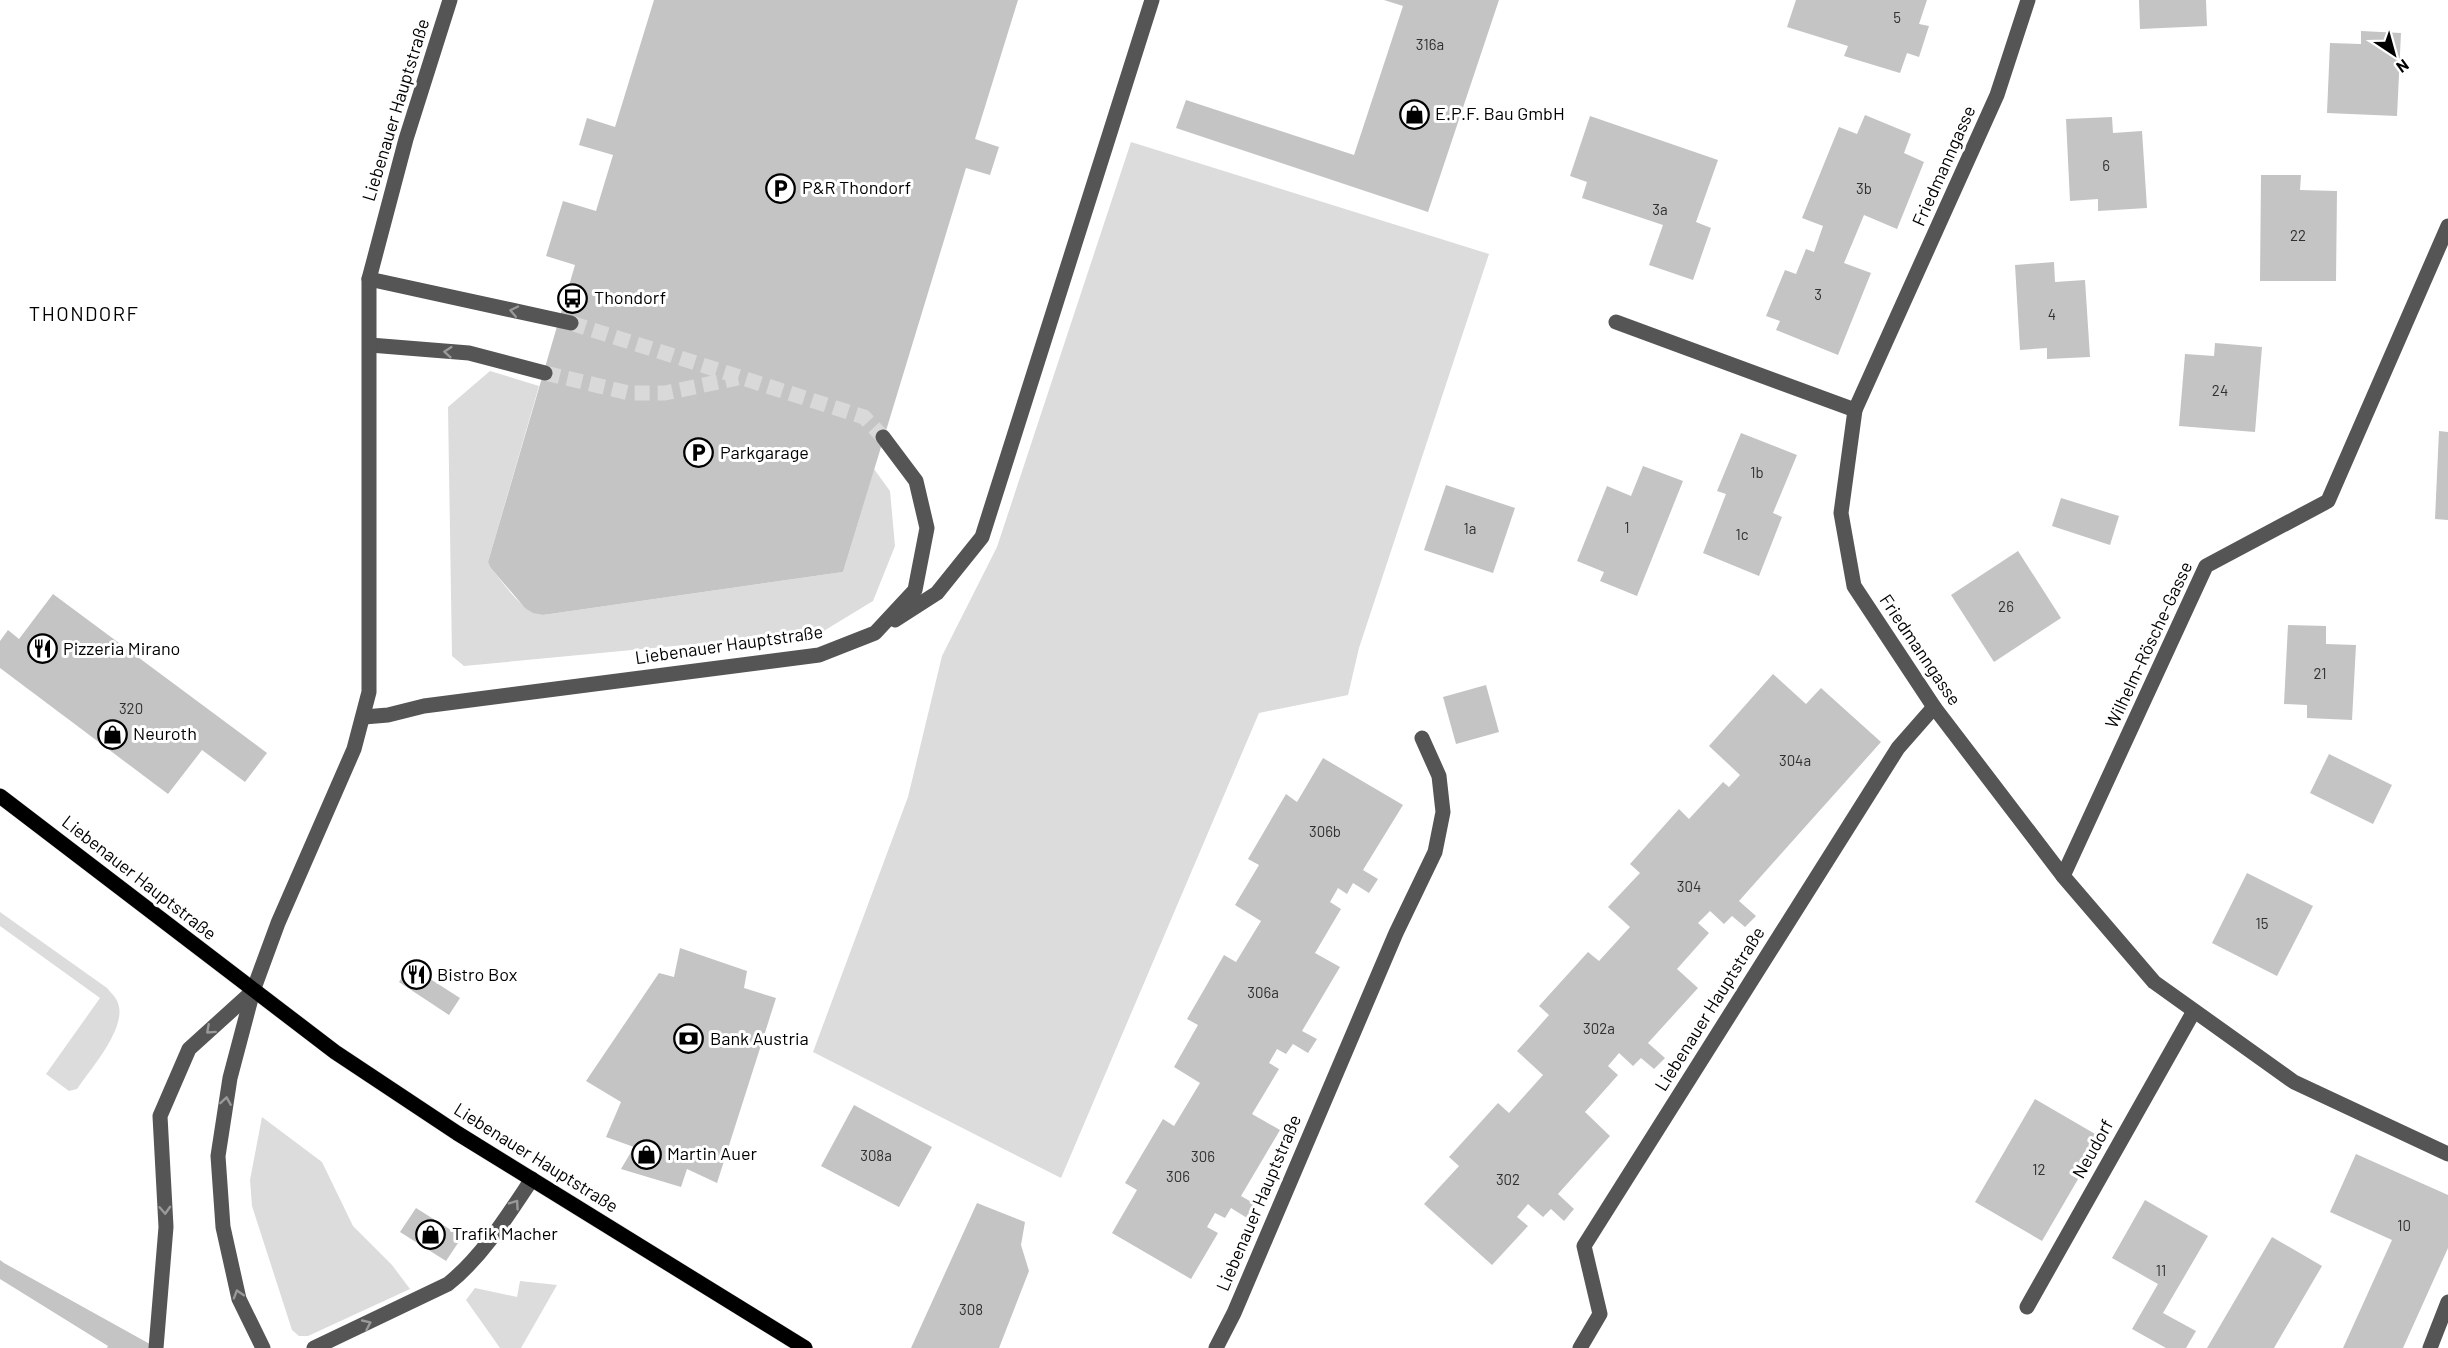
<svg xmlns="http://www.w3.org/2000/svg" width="2448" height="1348" font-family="Barlow,sans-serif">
	<rect width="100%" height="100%" fill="#fff"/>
	<!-- green -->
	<g fill="#dcdcdc">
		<polygon points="1131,142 1489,254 1359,648 1348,695 1259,713 1061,1178 813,1052 908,797 942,656 997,547"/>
		<path d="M490 371 539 386 488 562 490 567C505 584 520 611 543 615L843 572 874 469 890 491 895 546 873 601 822 632 464 666 452 656 448 407Z"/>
		<path d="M0 912 107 988C112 994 118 999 119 1007 124 1031 90 1070 77 1089L69 1091 46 1074 100 998 0 926Z"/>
		<polygon points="262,1117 322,1162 353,1226 392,1265 410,1289 308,1336 299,1336 292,1330 252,1206 250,1180"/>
		<polygon points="520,1281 557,1285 521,1348 500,1348 466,1300 475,1288 517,1297"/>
	</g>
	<!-- building -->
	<g fill="#c4c4c4">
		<polygon points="654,0 1018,0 975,139 999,147 990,175 966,168 843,572 543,615 533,613 525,608 490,567 488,562 575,265 546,256 563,201 596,211 613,155 579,145 587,118 615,127"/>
		<polygon points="1384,0 1499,0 1428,212 1176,128 1186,100 1354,155 1403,6"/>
		<polygon points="1796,0 1927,0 1919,24 1929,26 1919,57 1907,53 1900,73 1844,56 1848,46 1787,27"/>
		<polygon points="2139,0 2206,0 2207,26 2140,29"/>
		<polygon points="2361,31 2401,33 2397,116 2327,113 2330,43 2361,44"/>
		<polygon points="1865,115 1911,134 1904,153 1924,162 1897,229 1864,215 1844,263 1871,273 1838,355 1776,330 1780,321 1766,316 1785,270 1796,274 1806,249 1814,252 1823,226 1802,218 1839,127 1857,134"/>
		<polygon points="1590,116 1718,160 1696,222 1711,228 1693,280 1649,265 1663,225 1582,198 1587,182 1570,176"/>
		<polygon points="2112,117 2113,133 2142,131 2147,208 2098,211 2098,199 2070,201 2066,119"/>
		<polygon points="2261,175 2301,175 2300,190 2337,191 2336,281 2260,281"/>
		<polygon points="2054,262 2055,282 2085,280 2090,357 2047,359 2047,348 2020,350 2015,265"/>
		<polygon points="2215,343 2262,347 2255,432 2179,426 2185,354 2214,356"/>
		<polygon points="2439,431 2448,432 2448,520 2435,519"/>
		<polygon points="1741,433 1797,455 1773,513 1782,517 1759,576 1703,553 1726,494 1717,491"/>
		<polygon points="1643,466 1683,481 1637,596 1600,581 1604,572 1577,561 1607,486 1631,496"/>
		<polygon points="1446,485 1515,508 1493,573 1424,550"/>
		<polygon points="2061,498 2119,516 2110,545 2052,526"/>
		<polygon points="2018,551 2061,618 1994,662 1951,595"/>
		<polygon points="53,594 267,753 245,782 202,750 168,794 0,668 0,641 8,630 19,639"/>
		<polygon points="2288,625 2326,626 2326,644 2356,645 2352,720 2307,718 2307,705 2284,704"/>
		<polygon points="1773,674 1806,704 1821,688 1881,742 1739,901 1756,916 1745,927 1732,916 1724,924 1710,911 1698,923 1709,933 1677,969 1698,988 1648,1043 1665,1058 1654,1069 1641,1058 1633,1066 1619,1053 1608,1066 1618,1075 1585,1112 1610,1136 1558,1194 1574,1209 1564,1221 1551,1209 1543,1217 1528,1204 1517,1217 1528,1226 1492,1265 1424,1204 1459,1166 1449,1157 1498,1103 1509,1113 1543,1075 1517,1051 1549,1015 1539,1006 1588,952 1599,961 1630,927 1608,907 1640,873 1630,864 1679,809 1689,819 1723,782 1729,787 1740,775 1709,746"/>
		<polygon points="1486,685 1499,732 1456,744 1443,697"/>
		<polygon points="2329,754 2392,785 2373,824 2310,793"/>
		<polygon points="1323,758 1403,805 1363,870 1378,879 1369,893 1353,883 1347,894 1338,888 1330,902 1341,909 1315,953 1340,967 1302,1031 1317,1039 1308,1053 1293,1044 1286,1054 1277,1049 1269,1063 1279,1069 1252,1114 1280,1130 1241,1196 1255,1204 1247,1218 1231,1208 1225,1218 1215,1213 1207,1227 1218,1233 1191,1279 1112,1233 1137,1190 1125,1183 1163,1119 1174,1126 1200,1083 1174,1067 1198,1025 1187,1019 1224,955 1236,962 1261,921 1235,905 1259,865 1248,859 1286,794 1297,802"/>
		<polygon points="2247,873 2313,906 2277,976 2212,943"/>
		<polygon points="680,948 747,971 744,988 776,998 717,1183 687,1169 681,1187 621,1169 634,1147 606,1137 621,1102 586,1081 659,973 674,977"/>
		<polygon points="410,966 460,998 449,1015 399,982"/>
		<polygon points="2035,1099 2102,1138 2042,1241 1975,1202"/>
		<polygon points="854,1105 932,1147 899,1207 821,1166"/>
		<polygon points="2356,1154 2448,1195 2448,1248 2403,1348 2343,1348 2392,1240 2330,1212"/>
		<polygon points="2145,1200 2208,1236 2163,1313 2196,1331 2186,1348 2166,1348 2132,1329 2158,1284 2112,1258"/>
		<polygon points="977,1203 1025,1222 1021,1245 1029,1271 999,1348 911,1348"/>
		<polygon points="416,1208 462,1237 446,1261 400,1232"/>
		<polygon points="2272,1237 2322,1266 2274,1348 2207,1348"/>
		<polygon points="0,1260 4,1263 157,1348 107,1348 108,1346 0,1279"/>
	</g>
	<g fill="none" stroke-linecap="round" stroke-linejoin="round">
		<!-- minor-tunnel -->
		<g stroke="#d9d9d9" stroke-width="15" stroke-dasharray="15 8" stroke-linecap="butt">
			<polyline points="571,323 864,417 883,437"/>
			<polyline points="545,373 629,393 665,393 738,378"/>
		</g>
		<defs>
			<polyline id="major" points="0,796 335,1052 457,1133 805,1348"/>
		</defs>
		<!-- major casing -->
		<use href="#major" stroke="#dbdbdb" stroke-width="16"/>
		<!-- minor -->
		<g stroke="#555" stroke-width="15">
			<polyline points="2028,0 1997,95 1855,410 1841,513 1854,586 1934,707 2063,876 2154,982 2294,1082 2448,1154"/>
			<polyline points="369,279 571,323"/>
			<polyline points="1616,322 1855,410"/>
			<polyline points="370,345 469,353 545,373"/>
			<polyline points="895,620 937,593 982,537 1152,0"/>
			<polyline points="364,717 388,715 424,706 819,655 875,633 915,590 927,528 916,481 883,437"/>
			<polyline points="2063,876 2206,566 2328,501 2448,226"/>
			<polyline points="2027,1307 2194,1011"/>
			<polyline points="156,1348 166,1227 160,1116 189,1049 253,991"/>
			<polyline points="263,1348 239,1299 223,1227 218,1156 230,1078 253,991 278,923 354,749 369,692 369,279 406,139 450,0"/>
			<path d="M314 1348 448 1284C482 1257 508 1215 532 1179"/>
			<polyline points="1216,1348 1234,1313 1396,933 1435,852 1443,812 1439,776 1422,738"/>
			<polyline points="1580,1348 1600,1314 1584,1246 1898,748 1934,707"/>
			<polyline points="2430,1348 2448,1302"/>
		</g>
		<!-- major -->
		<use href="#major" stroke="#000" stroke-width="15"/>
	</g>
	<!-- one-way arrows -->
	<defs><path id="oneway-chevron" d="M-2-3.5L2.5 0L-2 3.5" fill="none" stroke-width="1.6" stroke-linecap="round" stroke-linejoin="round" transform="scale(1.5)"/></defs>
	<g stroke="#999">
		<use href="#oneway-chevron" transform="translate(514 311) rotate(-168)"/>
		<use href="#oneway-chevron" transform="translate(448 352) rotate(-175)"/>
		<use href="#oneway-chevron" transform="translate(210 1030) rotate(138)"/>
		<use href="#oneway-chevron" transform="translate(226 1101) rotate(-81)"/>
		<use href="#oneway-chevron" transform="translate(515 1204) rotate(-55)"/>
		<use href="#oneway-chevron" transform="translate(165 1210) rotate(87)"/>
		<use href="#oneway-chevron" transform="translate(238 1294) rotate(-107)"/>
		<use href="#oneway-chevron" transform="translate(367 1324) rotate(-25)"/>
	</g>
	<!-- icons -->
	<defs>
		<symbol id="shop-ring" viewBox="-11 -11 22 22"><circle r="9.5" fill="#fff" stroke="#000" stroke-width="1.5"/><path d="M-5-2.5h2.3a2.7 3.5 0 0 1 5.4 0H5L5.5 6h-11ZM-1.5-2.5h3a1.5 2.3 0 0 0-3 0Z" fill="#000"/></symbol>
		<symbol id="parking-ring" viewBox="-11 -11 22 22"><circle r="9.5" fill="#fff" stroke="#000" stroke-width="1.5"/><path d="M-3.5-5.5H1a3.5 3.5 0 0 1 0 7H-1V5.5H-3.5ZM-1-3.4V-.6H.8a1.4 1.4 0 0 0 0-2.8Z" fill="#000"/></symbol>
		<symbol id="bus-ring" viewBox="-11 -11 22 22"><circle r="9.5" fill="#fff" stroke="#000" stroke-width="1.5"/><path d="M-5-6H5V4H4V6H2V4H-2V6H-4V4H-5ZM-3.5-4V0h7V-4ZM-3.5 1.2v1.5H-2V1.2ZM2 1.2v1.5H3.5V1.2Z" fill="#000"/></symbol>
		<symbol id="restaurant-ring" viewBox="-11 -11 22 22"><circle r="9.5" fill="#fff" stroke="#000" stroke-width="1.5"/><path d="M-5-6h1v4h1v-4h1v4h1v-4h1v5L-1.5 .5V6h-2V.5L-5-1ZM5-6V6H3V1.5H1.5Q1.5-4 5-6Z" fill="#000"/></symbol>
		<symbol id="bank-ring" viewBox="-11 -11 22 22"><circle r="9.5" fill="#fff" stroke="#000" stroke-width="1.5"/><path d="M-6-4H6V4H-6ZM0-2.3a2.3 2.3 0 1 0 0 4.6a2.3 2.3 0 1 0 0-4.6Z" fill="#000"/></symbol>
	</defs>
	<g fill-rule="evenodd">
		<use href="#shop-ring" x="1398" y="98" width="33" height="33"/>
		<use href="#parking-ring" x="764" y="172" width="33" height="33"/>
		<use href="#bus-ring" x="556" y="282" width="33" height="33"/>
		<use href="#parking-ring" x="682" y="436" width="33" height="33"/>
		<use href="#restaurant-ring" x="26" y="632" width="33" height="33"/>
		<use href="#shop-ring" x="96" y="718" width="33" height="33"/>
		<use href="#restaurant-ring" x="400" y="958" width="33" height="33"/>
		<use href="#bank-ring" x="672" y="1022" width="33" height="33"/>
		<use href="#shop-ring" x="630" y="1138" width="33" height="33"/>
		<use href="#shop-ring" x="414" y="1218" width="33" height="33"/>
	</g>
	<g text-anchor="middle" stroke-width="6" stroke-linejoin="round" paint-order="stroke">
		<!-- number labels -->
		<g font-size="15" fill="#313131">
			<text x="1897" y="23">5</text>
			<text x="1430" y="50">316a</text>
			<text x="2106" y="171">6</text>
			<text x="1864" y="194">3b</text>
			<text x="1660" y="215">3a</text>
			<text x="2298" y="241">22</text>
			<text x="1818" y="300">3</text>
			<text x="2052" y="320">4</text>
			<text x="2220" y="396">24</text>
			<text x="1757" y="478">1b</text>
			<text x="1627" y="533">1</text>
			<text x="1470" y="534">1a</text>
			<text x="1742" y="540">1c</text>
			<text x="2006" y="612">26</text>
			<text x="2320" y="679">21</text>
			<text x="131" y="714">320</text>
			<text x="1795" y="766">304a</text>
			<text x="1325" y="837">306b</text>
			<text x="1689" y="892">304</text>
			<text x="2262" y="929">15</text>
			<text x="1263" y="998">306a</text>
			<text x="1599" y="1034">302a</text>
			<text x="876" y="1161">308a</text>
			<text x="1203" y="1162">306</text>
			<text x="2039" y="1175">12</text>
			<text x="1178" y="1182">306</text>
			<text x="1508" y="1185">302</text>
			<text x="2404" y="1231">10</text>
			<text x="2161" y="1276">11</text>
			<text x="971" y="1315">308</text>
		</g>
		<!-- street labels -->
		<g font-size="18" fill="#000" stroke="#fff">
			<text transform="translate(396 110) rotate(-73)" y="6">Liebenauer Hauptstraße</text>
			<text transform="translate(1944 166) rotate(-66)" y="6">Friedmanngasse</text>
			<text transform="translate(729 645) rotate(-8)" y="6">Liebenauer Hauptstraße</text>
			<text transform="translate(2149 645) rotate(-65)" y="6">Wilhelm-Rösche-Gasse</text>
			<text transform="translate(1920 650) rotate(56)" y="6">Friedmanngasse</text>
			<text transform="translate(139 878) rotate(38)" y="6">Liebenauer Hauptstraße</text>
			<text transform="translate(1710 1009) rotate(-58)" y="6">Liebenauer Hauptstraße</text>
			<text transform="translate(2093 1149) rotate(-61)" y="6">Neudorf</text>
			<text transform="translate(536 1158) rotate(32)" y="6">Liebenauer Hauptstraße</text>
			<text transform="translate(1259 1203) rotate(-67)" y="6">Liebenauer Hauptstraße</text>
		</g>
		<!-- poi labels -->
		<g font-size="18" fill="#000" stroke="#fff" text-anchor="start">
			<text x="1435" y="120">E.P.F. Bau GmbH</text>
			<text x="802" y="194">P&amp;R Thondorf</text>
			<text x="594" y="304">Thondorf</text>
			<text x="720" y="459">Parkgarage</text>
			<text x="63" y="655">Pizzeria Mirano</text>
			<text x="133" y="740">Neuroth</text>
			<text x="437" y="981">Bistro Box</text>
			<text x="710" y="1045">Bank Austria</text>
			<text x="667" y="1160">Martin Auer</text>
			<text x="452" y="1240">Trafik Macher</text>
		</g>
		<!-- neighbourhood labels -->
		<g font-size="20" letter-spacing="1.5" fill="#000" stroke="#fff">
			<text x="84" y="321">THONDORF</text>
		</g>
	</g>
	<!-- north arrow -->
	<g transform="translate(2394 54) rotate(144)" stroke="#ffffff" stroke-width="4.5" paint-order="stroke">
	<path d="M0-4.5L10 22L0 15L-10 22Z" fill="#000000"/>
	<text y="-9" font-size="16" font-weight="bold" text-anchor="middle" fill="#000000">N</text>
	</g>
</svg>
